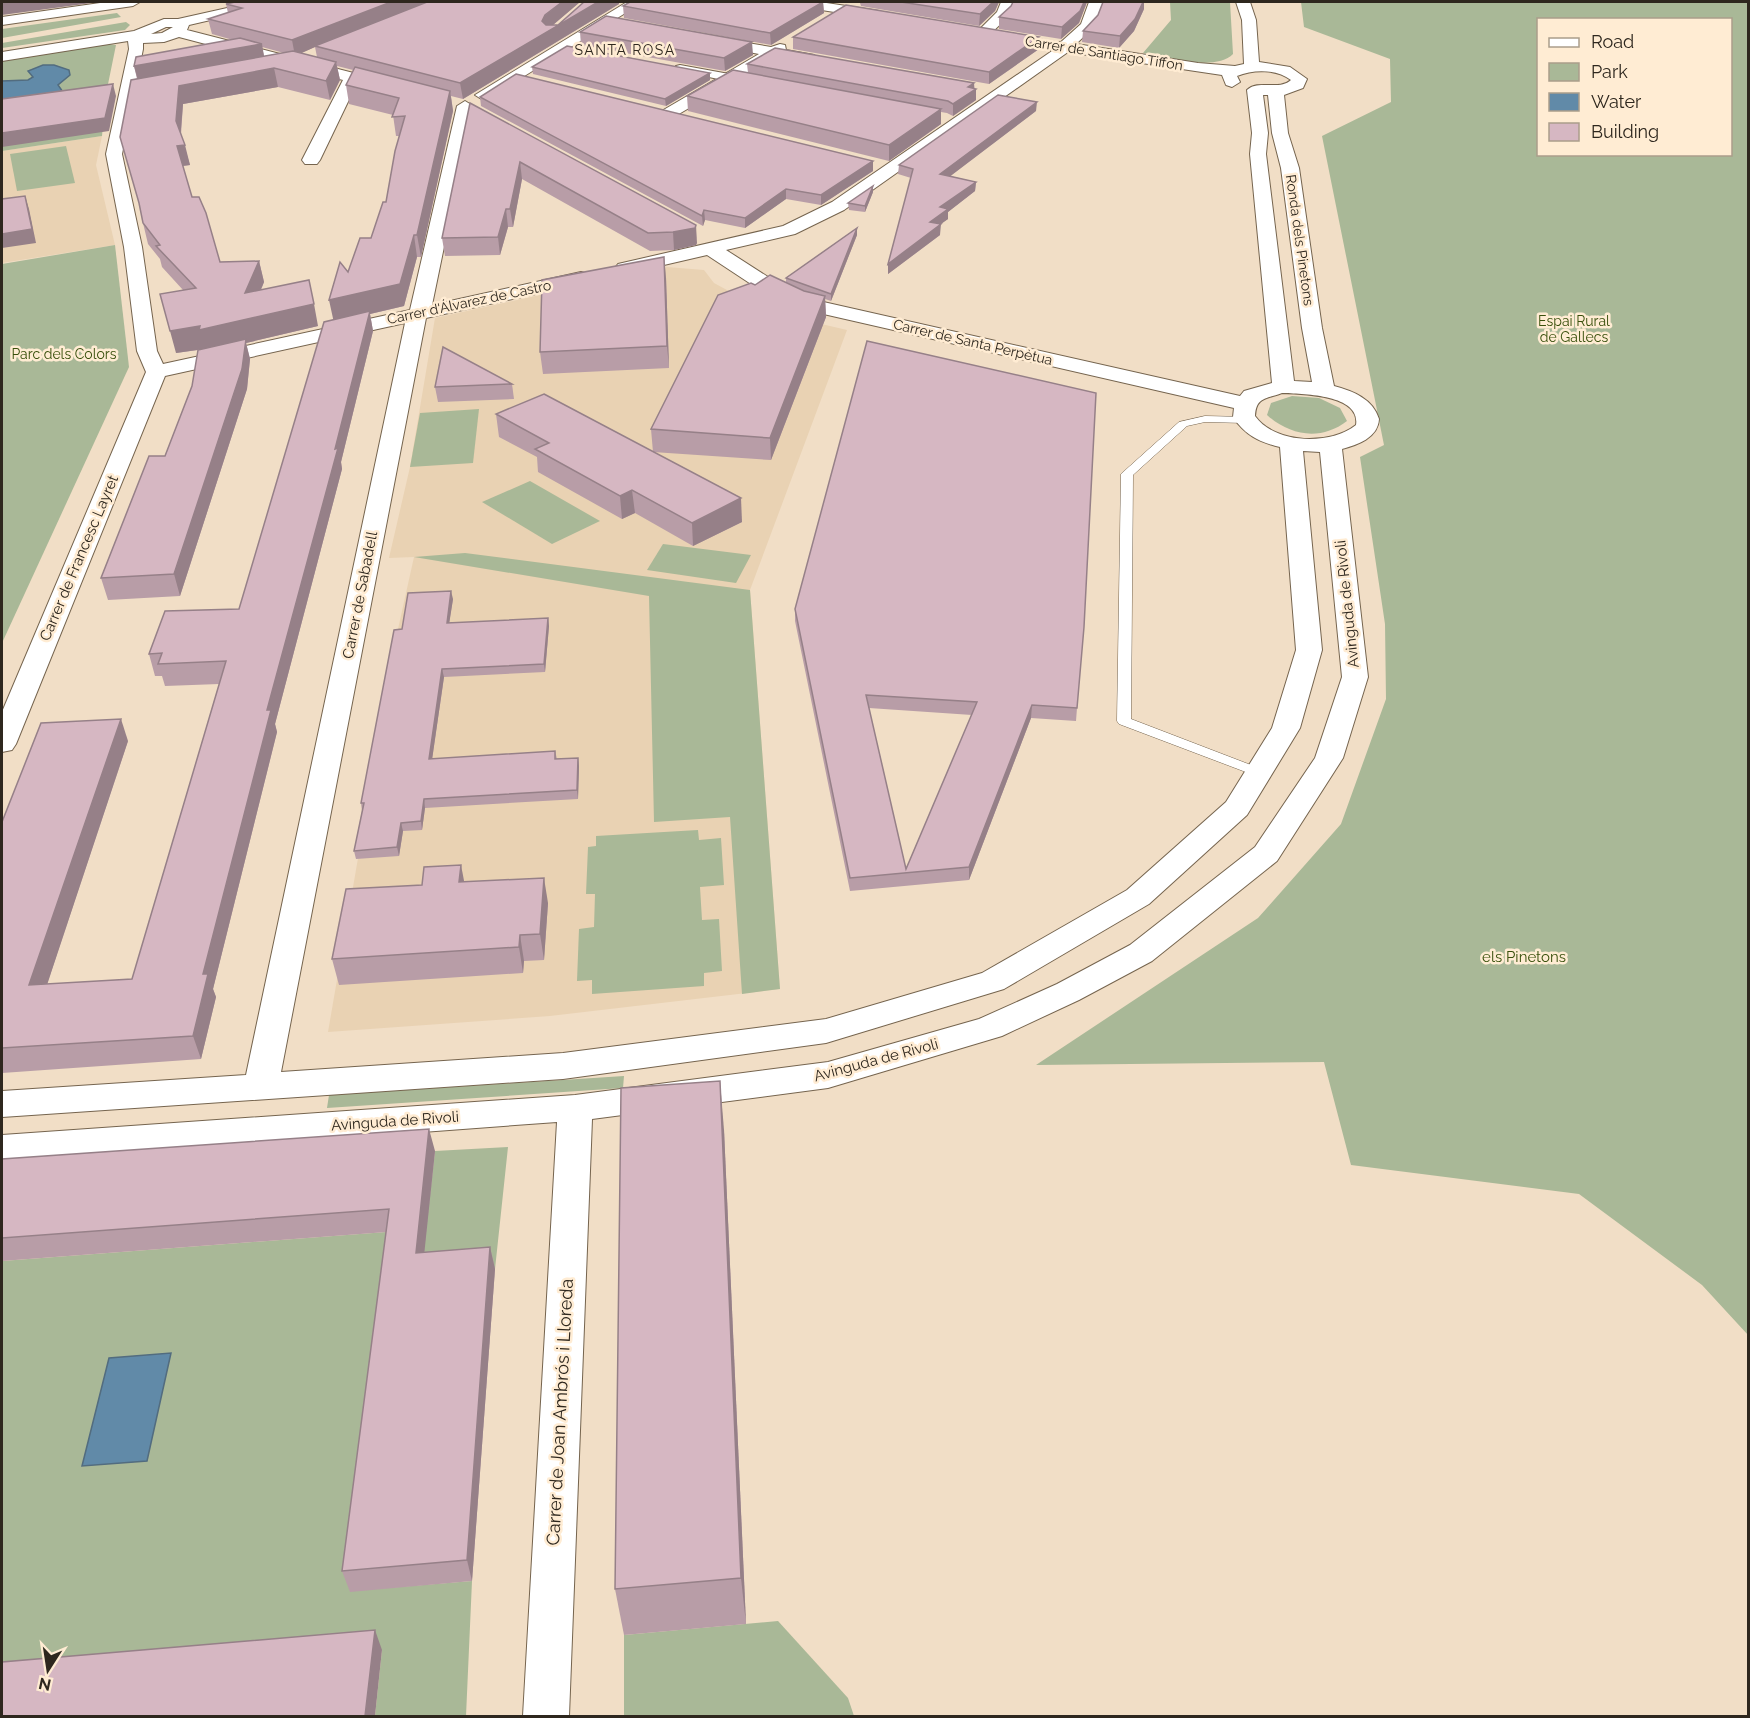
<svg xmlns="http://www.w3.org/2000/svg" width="1750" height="1718" font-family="Raleway,sans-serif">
	<rect width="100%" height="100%" fill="#f1dec6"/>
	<!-- built -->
	<g fill="#e9d2b3">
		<polygon points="102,136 96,165 115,245 2,263 2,151"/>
		<polygon points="667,267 704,270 714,283 766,311 847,330 750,590 780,989 550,1016 328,1032 396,638 414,557 389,558 410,467 435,318"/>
	</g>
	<!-- green -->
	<g fill="#a9b897" fill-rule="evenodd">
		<path d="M1170 2H1230L1233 54C1216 72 1165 57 1143 53L1171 20Z"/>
		<path d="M1301 2H1748V1335L1702 1285 1579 1194 1351 1165 1324 1062 1036 1065 1258 918 1341 824 1386 699 1385 624 1360 457 1384 445 1322 136 1391 102 1390 59 1304 27ZM1538 20H1730V154H1538Z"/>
		<polygon points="117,13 121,17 2,38 2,29"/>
		<polygon points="126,22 130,25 125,30 2,48 2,43"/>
		<polygon points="99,43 116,45 106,94 102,136 2,151 2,60"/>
		<polygon points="66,146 75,183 17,191 10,154"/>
		<polygon points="115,245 129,367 2,643 2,264"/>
		<path d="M1292 396 1319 398 1340 408 1347 421C1321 441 1290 436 1267 415L1271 403Z"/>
		<polygon points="479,409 473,463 410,467 420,413"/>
		<polygon points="530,481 600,521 552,544 482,502"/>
		<polygon points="663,544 751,555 736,583 647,570"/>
		<polygon points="465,553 750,590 780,989 742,994 730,817 654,822 649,596 414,557"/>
		<polygon points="698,830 699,840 721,838 724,885 700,887 702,920 719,919 722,971 704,973 704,986 592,994 592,980 577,981 579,929 594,927 595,894 586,894 588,847 596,846 596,836"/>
		<polygon points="624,1076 623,1088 327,1108 329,1095"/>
		<polygon points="508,1147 495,1269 389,1277 350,1591 472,1581 466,1716 375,1716 382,1650 2,1684 2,1261 426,1229 435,1151"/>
		<polygon points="778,1621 848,1698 854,1716 624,1716 624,1635"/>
	</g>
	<!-- water -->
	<g fill="#618aa8" stroke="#526c7f" stroke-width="1.5">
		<polygon points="43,65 54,65 69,70 70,75 58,85 63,92 2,109 2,81 28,80 33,77 28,71"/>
		<polygon points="171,1353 147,1461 82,1466 109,1358"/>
	</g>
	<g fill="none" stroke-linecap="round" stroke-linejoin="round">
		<defs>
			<polygon id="service" points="1205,416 1246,417 1251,420 1246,423 1205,422 1187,426 1133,475 1131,719 1264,770 1266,773 1264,776 1259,777 1119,724 1117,721 1121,474 1179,422"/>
			<polygon id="pedestrian" points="680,65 751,78 757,82 751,86 676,70 676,66"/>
			<g id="minor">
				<polygon points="107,2 140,2 133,6 2,25 2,17"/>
				<path d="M254 2H278L276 5 189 25 187 30 396 84 398 87 390 92 357 83 320 160 317 164H305L302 160 343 80 179 37 164 42 143 43V49L122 154 142 247 157 351 163 364 410 310 457 106 465 101 473 106 432 305 581 272 588 274 591 278 588 282 581 284 426 318 281 1072 563 1053 826 1019 982 973 1127 890 1226 802 1272 728 1296 650 1280 447C1259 442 1245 435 1233 417L1234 408 806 310 754 286 707 255 625 274 618 272 615 268 618 264 783 226 832 202 1052 51 1044 45 1046 42H1061L1081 24 1089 2H1103L1095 26 1076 44 1198 63 1235 66 1244 64 1242 20 1236 2H1250L1256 20 1259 62 1290 67 1307 79 1303 88 1284 95 1288 133 1299 168 1322 328 1334 386C1353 391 1373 399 1379 419 1378 438 1357 445 1342 449L1368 677 1343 758 1277 861 1152 961 1079 1000 1002 1036 828 1088 592 1119 569 1716H523L557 1122 2 1163V1135L575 1095 828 1062 979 1019 1057 984 1130 945 1255 847 1315 758 1342 677 1320 452 1303 451 1322 650 1300 728 1247 815 1149 904 1004 989 826 1043 563 1079 2 1117V1091L246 1075 405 323 165 376 16 744 12 750 2 752V712L146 372 137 351 124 247 106 154 129 49 128 41 2 61V52L134 31 164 19H178ZM166 27H173L162 33 151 34ZM1068 52 1222 75 1226 85 1232 87 1240 82 1237 76C1254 69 1276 69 1291 80 1279 91 1258 79 1247 90L1252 133 1250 154 1272 383 1244 391 1240 396 819 301 779 284 726 250 795 234 844 210ZM1263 95H1268L1272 133 1281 168 1302 328 1312 382 1294 381 1266 154 1268 133ZM1282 393C1302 394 1361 394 1356 425 1331 445 1276 445 1255 416 1256 397 1266 399 1282 393Z"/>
				<polygon points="627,2 643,2 489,98 483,100 475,95"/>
				<polygon points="789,2 820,2 879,11 886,15 879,19 796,6"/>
				<polygon points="1001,2 1015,2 1008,17 988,36 978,36 976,33 997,12"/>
				<polygon points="712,37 771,47 780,44 785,45 786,50 814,55 817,58 809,63 776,57 672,118 660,118 658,115 660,112 759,54 707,44 705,41 707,38"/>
			</g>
		</defs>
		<!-- service casing -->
		<use href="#service" stroke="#75644e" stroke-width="1"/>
		<!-- pedestrian casing -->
		<use href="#pedestrian" stroke="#75644e" stroke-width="2"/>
		<!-- minor casing -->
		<use href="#minor" stroke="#75644e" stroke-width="2"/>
		<!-- service -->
		<use href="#service" fill="#fff" fill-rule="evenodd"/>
		<!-- pedestrian -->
		<use href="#pedestrian" fill="#fff" fill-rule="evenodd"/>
		<!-- minor -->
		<use href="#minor" fill="#fff" fill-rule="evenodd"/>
	</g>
	<!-- wall -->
	<g fill="#b89da7" fill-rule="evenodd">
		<path d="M235 2H580L553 25H558L584 2H619V4L463 99 451 96 453 111 421 257H417L404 306 370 314 373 331 341 462 342 469 275 724 277 732 213 989 216 997 201 1059 2 1073V822L128 741 47 984 132 979 219 684 165 686 162 676H155L149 654 239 609 333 320 348 272 371 238 386 202 399 136H396L393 115 349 104 346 85 353 70 337 66 340 80 330 100 278 87 183 104 181 135 190 165 183 166 192 197 220 262 259 261 264 282 261 290 318 326 246 343 250 359 247 389 180 596 108 600 101 578 165 456 192 386 198 350 176 353 183 290 162 267 160 259 148 244 143 223 140 207 137 79 134 66 233 40 212 34 208 19 228 13 226 4ZM262 47 284 53 264 56ZM315 47 317 57 301 53Z"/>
		<polygon points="630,2 847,2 842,3 823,2 824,13 771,45 624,18 623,6"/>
		<polygon points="857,2 999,2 995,11 979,26 861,6 860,3"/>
		<polygon points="1013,2 1087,2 1079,23 1061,39 999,29 999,17 1011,6"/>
		<polygon points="1103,2 1144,2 1144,9 1134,31 1119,48 1082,42 1083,31 1098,15"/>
		<polygon points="580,32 753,55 725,71 581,45"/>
		<polygon points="793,37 1039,49 989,84 793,49"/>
		<polygon points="747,64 974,83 976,100 953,116 947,113 941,112 941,124 889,161 688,111 687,96 748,73"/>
		<polygon points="532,67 710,80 666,106 533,74"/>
		<polygon points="480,97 873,171 821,205 786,199 745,228 705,220 703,226 481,106"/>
		<polygon points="470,103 697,243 696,245 674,250 650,251 522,179 513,227 508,227 500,255 445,256 442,238"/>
		<polygon points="1036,111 950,176 976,182 975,191 948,212 948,219 940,224 940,235 888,274 888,264 911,178 898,174 899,165"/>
		<polygon points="873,192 865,212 849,210 848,203"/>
		<polygon points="857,228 857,235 831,301 825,299 826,317 771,460 653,452 651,429 755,285 786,283 786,278"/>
		<polygon points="666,278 669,368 543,374 540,352"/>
		<polygon points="512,384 514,399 438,402 435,387"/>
		<polygon points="496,414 742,522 693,546 635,513 622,519 538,472 537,457 499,437"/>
		<polygon points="453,599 449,623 548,618 549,626 545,672 444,677 432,759 555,751 557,759 578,758 579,766 578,799 425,808 422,830 403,831 399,856 356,859 354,851 362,811 361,803 402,629"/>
		<path d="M795 609 1077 708 1076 721 1031 718 969 880 850 891 795 621ZM869 708 972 715 906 869Z"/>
		<polygon points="465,882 548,903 544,960 524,961 523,973 339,985 332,959"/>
		<polygon points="724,1130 746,1624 624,1635 615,1589"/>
		<polygon points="435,1151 424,1252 490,1247 495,1269 472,1581 350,1592 342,1571 387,1232 2,1261 2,1159"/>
	</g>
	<!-- shaded-wall -->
	<g fill="#968088">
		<polygon points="15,2 99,2 2,15 2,3"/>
		<polygon points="391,2 429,2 315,46 315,47 295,56 292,40"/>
		<polygon points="562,2 580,2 547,30 546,32 598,2 619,2 619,4 463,99 460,83"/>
		<polygon points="823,2 824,13 771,45 770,33"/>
		<polygon points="993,2 999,2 995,11 979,26 980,14"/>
		<polygon points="1084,2 1087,2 1079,23 1061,39 1062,27"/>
		<polygon points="1143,2 1144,2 1144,9 1134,31 1119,48 1120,36"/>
		<polygon points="1039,37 1039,49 989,84 989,72"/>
		<polygon points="752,42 753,55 725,71 724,58"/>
		<polygon points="262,44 265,62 139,84 134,66"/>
		<polygon points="336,62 340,80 330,100 326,81"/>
		<polygon points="274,68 278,87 183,104 180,141 176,121 179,86"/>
		<polygon points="710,73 710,80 666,106 665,99"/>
		<polygon points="974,83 974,90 976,89 976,100 953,116 953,104 968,87"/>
		<polygon points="113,84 116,96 109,131 2,147 2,133"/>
		<polygon points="450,91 453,111 421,257 417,235"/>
		<polygon points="1037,102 1036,111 940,184 940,174"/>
		<polygon points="941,109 941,124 889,161 889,145"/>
		<polygon points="185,145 190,165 182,166 177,146"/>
		<polygon points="873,161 873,171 821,205 821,195"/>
		<polygon points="520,162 522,179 513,227 510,209"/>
		<polygon points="976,182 975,191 948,212 948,219 930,232 930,222 940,207"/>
		<polygon points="873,186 873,192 865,212 865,206"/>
		<polygon points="786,189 786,199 745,228 745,218"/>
		<polygon points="25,196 29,209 36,243 2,248 2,234"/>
		<polygon points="506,209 508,227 500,255 498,237"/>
		<polygon points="704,210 705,220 703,226 702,216"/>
		<polygon points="941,224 940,235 888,274 888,264"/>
		<polygon points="696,225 697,243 696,245 674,250 673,232"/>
		<polygon points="857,228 857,235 831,301 831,294"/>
		<polygon points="414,235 417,257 404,306 370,314 373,331 341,462 342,469 275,724 277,732 213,989 216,997 201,1059 193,1036 203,974 267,710 335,449 334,323 329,300"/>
		<polygon points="664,257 666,278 669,368 667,346"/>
		<polygon points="259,261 264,282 250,315 245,293"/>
		<polygon points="825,296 826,317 771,460 770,438"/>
		<polygon points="314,304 318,326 246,343 250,359 247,389 180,596 174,574 204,349 176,353 170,331"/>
		<polygon points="632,490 635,513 622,519 620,496"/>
		<polygon points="741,498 742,522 693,546 692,523"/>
		<polygon points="451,591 453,599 448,631 447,623"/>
		<polygon points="548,618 549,626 545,672 544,664"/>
		<polygon points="442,669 444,677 431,767 429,759"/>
		<polygon points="1032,705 1031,718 969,880 969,867"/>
		<polygon points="121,719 128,741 39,1009 29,985"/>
		<polygon points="578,758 579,766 578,799 577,790"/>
		<polygon points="424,799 425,808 422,830 421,821"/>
		<polygon points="401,823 403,831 399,856 397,847"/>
		<polygon points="461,865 466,891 459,882"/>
		<polygon points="544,878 548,903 544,960 540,934"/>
		<polygon points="520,935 524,961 523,973 519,947"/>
		<polygon points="720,1081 724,1130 746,1624 741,1578"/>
		<polygon points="429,1129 435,1151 422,1275 416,1253"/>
		<polygon points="490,1247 495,1269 472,1581 467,1560"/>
		<polygon points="375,1630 382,1650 375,1716 365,1716"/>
	</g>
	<!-- building -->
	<g fill="#d6b7c2" stroke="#968088" stroke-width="1.5" fill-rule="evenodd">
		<polygon points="2,2 15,2 2,3"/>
		<polygon points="235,2 391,2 292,40 208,19 242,8 226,4"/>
		<polygon points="427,2 562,2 545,15 542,21 546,25 558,25 584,2 598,2 460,83 315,46"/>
		<polygon points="630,2 823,2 770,33 623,6"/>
		<polygon points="901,2 993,2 980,14"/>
		<polygon points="1013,2 1084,2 1080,11 1062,27 999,17 1011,6"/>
		<polygon points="1103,2 1143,2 1135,19 1120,36 1083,31 1098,15"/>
		<polygon points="846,5 1039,37 989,72 793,37"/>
		<polygon points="606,16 752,42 724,58 580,32"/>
		<polygon points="240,38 262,44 134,66 136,57"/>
		<polygon points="567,46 710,73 665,99 532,67"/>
		<polygon points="775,48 974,83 968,87 976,89 953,104 948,101 747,64"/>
		<polygon points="293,51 336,62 326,81 274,68 179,86 176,121 185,145 177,146 192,197 199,197 206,213 220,262 259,261 245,293 309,280 314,304 199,330 200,326 170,331 160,294 196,288 156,246 160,245 143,223 139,203 120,137 131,80"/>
		<polygon points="355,67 450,91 417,235 414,235 400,284 329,300 340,262 348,272 360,238 371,238 383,202 386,202 395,151 405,116 392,117 399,98 346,85"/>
		<polygon points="733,70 941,109 889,145 687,96"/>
		<polygon points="516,74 873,161 821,195 786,189 745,218 704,210 702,216 480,97"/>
		<polygon points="113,84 105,118 2,133 2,99"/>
		<polygon points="998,95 1037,102 940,174 976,182 940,207 948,209 930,222 941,224 888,264 913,169 899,165"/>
		<polygon points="470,103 696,225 695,228 673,232 648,233 520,162 510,209 506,209 498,237 442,238"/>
		<polygon points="873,186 865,206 848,203"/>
		<polygon points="25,196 32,229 2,234 2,199"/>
		<polygon points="857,228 831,294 786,278"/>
		<polygon points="664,257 667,346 540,352 542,280"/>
		<polygon points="770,275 804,291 825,296 770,438 651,429 718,295 751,283 755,285"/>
		<polygon points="370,311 335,449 338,448 267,710 271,710 203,974 208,974 193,1036 2,1048 2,822 41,723 121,719 29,985 132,979 226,661 158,664 162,653 149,654 165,611 239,609 324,322"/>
		<polygon points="246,339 242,369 174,574 101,578 149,456 165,456 192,386 198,350"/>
		<path d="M867 341 1096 393 1084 627 1077 708 1032 705 969 867 850 878 795 609ZM866 695 977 702 906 869Z"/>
		<polygon points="443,347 512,384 435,387"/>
		<polygon points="544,394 741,498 692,523 632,490 620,496 535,449 549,443 496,414"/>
		<polygon points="451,591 447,623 548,618 544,664 442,669 429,759 555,751 555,759 578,758 577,790 424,799 421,821 401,823 397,847 354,851 364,803 361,803 394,630 402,629 408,593"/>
		<polygon points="461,865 459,882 544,878 540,934 520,935 519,947 332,959 346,889 422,885 424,867"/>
		<polygon points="720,1081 741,1578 615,1589 621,1088"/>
		<polygon points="429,1129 416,1253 490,1247 467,1560 342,1571 389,1209 2,1238 2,1159"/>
		<polygon points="375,1630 365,1716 2,1716 2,1662"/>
	</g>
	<g text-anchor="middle" stroke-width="5" stroke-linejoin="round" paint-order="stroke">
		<!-- far-neighbourhood labels -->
		<g font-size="14" letter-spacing="1.5" fill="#2e271e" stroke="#ffecd3">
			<text x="625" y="55">SANTA ROSA</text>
		</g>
		<!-- far-street labels -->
		<g font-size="14" fill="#2e271e" stroke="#ffecd3">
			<text transform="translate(1104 53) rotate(9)" y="5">Carrer de Santiago Tiffon</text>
			<text transform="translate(1300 240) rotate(82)" y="5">Ronda dels Pinetons</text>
			<text transform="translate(469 302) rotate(-12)" y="5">Carrer d'Álvarez de Castro</text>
			<text transform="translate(973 342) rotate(13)" y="5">Carrer de Santa Perpètua</text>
		</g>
		<!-- far-park labels -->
		<g font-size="14" fill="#384f0b" stroke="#ffecd3">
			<text x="1574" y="326">Espai Rural<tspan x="1574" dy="16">de Gallecs</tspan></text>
			<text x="64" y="359">Parc dels Colors</text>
		</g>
		<!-- street labels -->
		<g font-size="15" fill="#2e271e" stroke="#ffecd3">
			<text transform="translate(79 558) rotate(-67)" y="5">Carrer de Francesc Layret</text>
			<text transform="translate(360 595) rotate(-79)" y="5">Carrer de Sabadell</text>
			<text transform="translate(1347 604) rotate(-96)" y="5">Avinguda de Rivoli</text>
			<text transform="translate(876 1060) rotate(-15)" y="5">Avinguda de Rivoli</text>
			<text transform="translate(395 1121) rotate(-4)" y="5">Avinguda de Rivoli</text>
		</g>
		<!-- park labels -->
		<g font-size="15" fill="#384f0b" stroke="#ffecd3">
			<text x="1524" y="962">els Pinetons</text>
		</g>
		<!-- near-street labels -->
		<g font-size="18" fill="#2e271e" stroke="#ffecd3">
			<text transform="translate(560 1412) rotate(-87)" y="6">Carrer de Joan Ambrós i Lloreda</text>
		</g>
	</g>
	<!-- border -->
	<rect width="1750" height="1718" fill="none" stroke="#2e271e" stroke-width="6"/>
	<!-- legend -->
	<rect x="1537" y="18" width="195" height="138" fill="#ffecd3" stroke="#ab9d8b" stroke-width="1.5"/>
	<rect x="1549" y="38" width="30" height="9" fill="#ffffff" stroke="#ab9d8b" stroke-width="1.5"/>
	<text x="1591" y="48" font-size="18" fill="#2e271e">Road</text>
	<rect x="1549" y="63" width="30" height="18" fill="#a9b897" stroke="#ab9d8b" stroke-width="1.5"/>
	<text x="1591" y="78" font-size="18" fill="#2e271e">Park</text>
	<rect x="1549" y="93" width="30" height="18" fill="#618aa8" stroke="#ab9d8b" stroke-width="1.5"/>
	<text x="1591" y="108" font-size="18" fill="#2e271e">Water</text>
	<rect x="1549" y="123" width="30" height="18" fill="#d6b7c2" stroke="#ab9d8b" stroke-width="1.5"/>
	<text x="1591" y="138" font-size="18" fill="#2e271e">Building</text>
	<!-- north arrow -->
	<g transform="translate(48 1670) rotate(192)" stroke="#ffecd3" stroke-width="4.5" paint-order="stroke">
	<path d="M0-4.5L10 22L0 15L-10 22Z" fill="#2e271e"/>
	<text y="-9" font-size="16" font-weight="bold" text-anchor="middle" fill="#2e271e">N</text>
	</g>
</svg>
